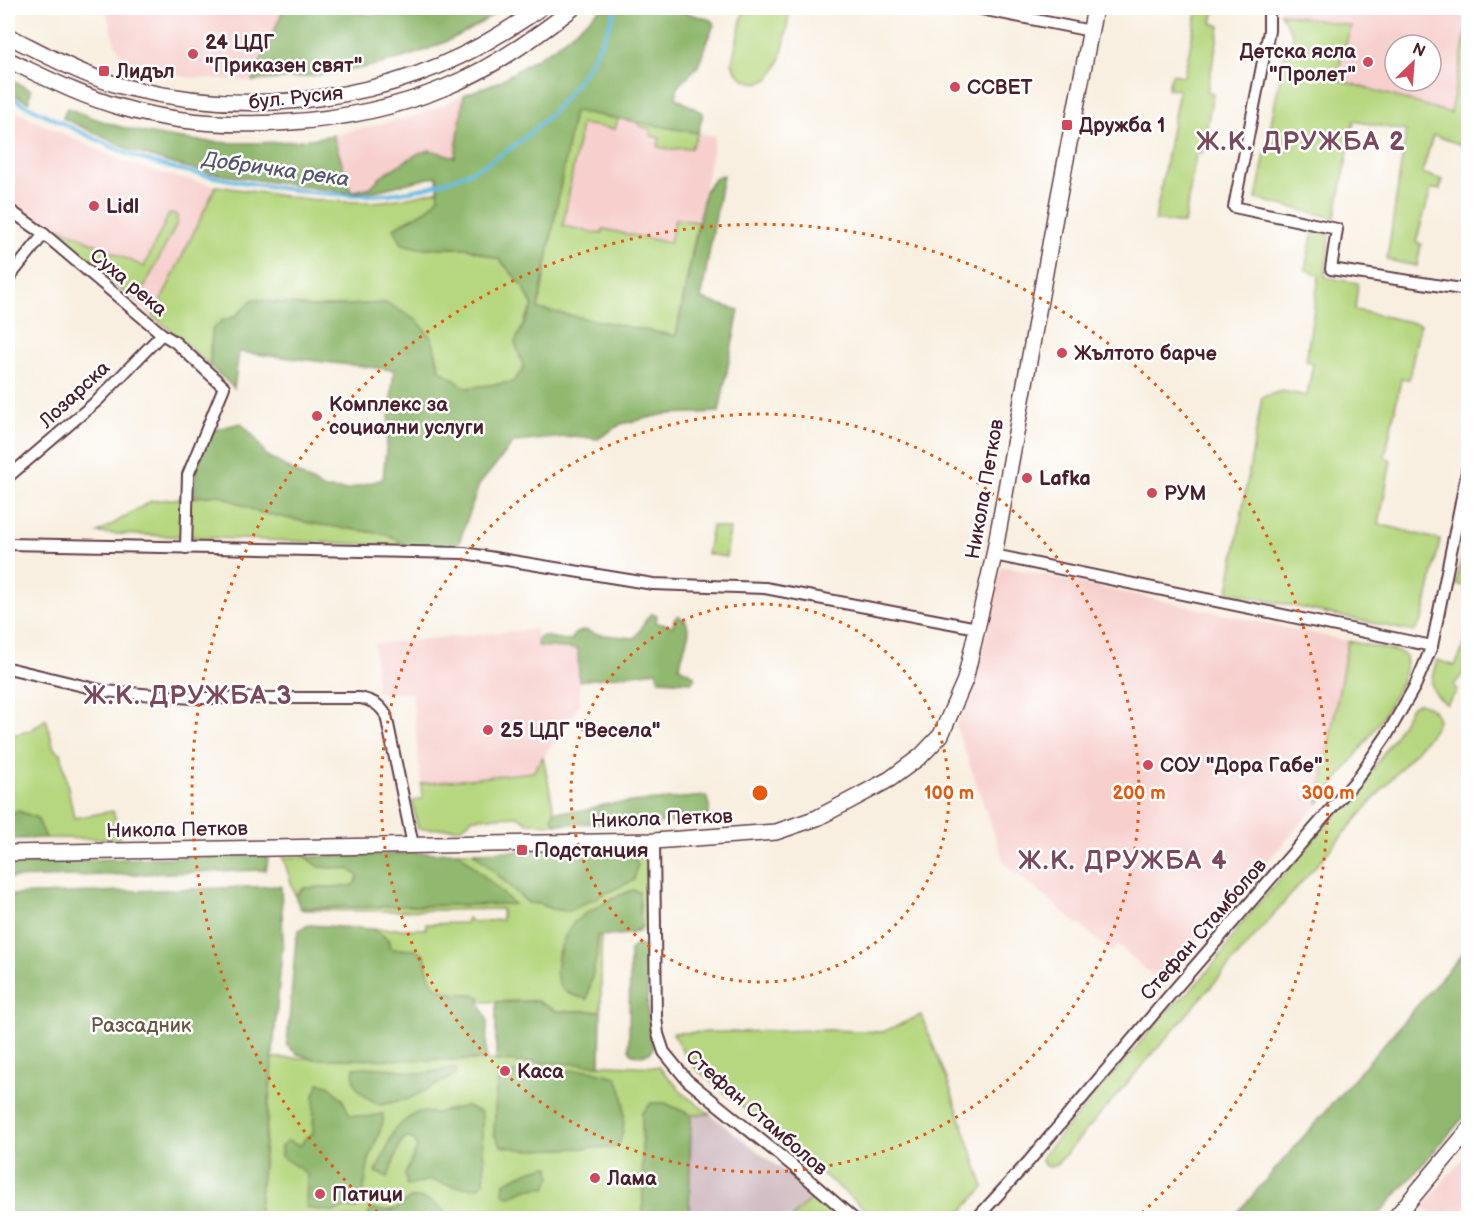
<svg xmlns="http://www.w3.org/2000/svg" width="1476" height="1226" font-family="'Balsamiq Sans',sans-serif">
	<rect width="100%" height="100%" fill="#fff"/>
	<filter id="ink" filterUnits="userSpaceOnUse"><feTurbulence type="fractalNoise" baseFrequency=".0167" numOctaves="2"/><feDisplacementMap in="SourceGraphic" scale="12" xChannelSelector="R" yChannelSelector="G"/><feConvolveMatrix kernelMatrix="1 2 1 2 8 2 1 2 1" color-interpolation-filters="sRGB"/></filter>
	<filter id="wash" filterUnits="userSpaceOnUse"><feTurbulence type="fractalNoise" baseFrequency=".008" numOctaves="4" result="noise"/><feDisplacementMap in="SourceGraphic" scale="24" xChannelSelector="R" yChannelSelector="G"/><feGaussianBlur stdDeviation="1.35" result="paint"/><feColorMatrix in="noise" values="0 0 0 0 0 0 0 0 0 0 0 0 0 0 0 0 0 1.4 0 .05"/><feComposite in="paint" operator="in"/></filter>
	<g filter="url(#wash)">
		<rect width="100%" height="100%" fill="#f8efe0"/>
		<!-- built -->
		<g fill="#f7d0ce" fill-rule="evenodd">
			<polygon points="105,8 284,8 252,81 187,77 127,65 115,43"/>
			<polygon points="1037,8 1079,8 1078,16"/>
			<path d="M1281 8H1468V24L1450 113 1336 79 1351 26 1280 13ZM1395 45H1431V81H1395Z"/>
			<polygon points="464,95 455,158 430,150 382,175 371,187 351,192 333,135 408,118 441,106"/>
			<polygon points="8,108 122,161 164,174 216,186 153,317 49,227 8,199"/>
			<polygon points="574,110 715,136 676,336 538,310"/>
			<polygon points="1001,566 1348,641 1318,804 1161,982 1118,946 1112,952 1005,864 956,726 975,682"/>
			<polygon points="536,629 538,646 578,649 580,703 533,772 421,784 412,693 377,693 374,644"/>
			<polygon points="1468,1152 1468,1218 1432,1218 1423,1206"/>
		</g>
		<!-- industrial -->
		<polygon fill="#d2bec4" points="710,1114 814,1195 792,1218 689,1218 691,1115"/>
		<!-- green -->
		<g fill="#b6d77f" stroke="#807b55" stroke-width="1.5">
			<path d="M744 8H788L789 14C785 35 783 88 752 82 742 80 736 73 732 63Z"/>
			<polygon points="1198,8 1215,8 1212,23 1220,26 1207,91 1213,93 1202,154 1196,154 1184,224 1155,220 1179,90 1168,88 1172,74 1184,76"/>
			<polygon points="1280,13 1351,26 1336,79 1450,113 1468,24 1468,147 1433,135 1422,173 1442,180 1440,189 1431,189 1416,242 1421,244 1417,266 1387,260 1406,131 1354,121 1335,218 1256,199 1285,53 1290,53 1293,35"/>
			<polygon points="574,110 618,119 615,129 581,124 563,226 602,234 603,229 670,243 675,219 698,222 676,336 538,310"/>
			<polygon points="636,122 698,133 691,148 669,149 658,147 660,138 650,135 651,129 642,127"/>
			<path d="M216 186C266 193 316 203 367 202 391 202 416 196 439 190L440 197 427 210 394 228 418 248H468L500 260 522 285 533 307 525 319 524 368 513 383 466 388 440 370 432 339 387 303 311 307 254 299 236 316 222 321 210 345V366L168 328 153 317Z"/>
			<polygon points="173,213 177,216 177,223 142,292 133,296 127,295 56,234 59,227 144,267 169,214"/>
			<polygon points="1313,231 1330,234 1325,277 1358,283 1355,310 1420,324 1409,379 1401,379 1385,457 1391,460 1379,524 1440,540 1423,619 1414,632 1228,592 1262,397 1282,391 1307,396 1313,363 1306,361 1319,275 1305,269"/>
			<polygon points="220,495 258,512 315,524 385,534 409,546 98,533 151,501"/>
			<polygon points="712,526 730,529 726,557 707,554"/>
			<polygon points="1468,526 1468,587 1456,584"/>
			<path d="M1468 637V667L1454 685 1457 691 1447 704C1427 691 1430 681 1437 660L1455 666Z"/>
			<path d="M1348 641 1399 652 1406 656C1412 689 1340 777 1318 804Z"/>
			<path d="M1419 703C1430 706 1435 710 1438 720L1433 731 1056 1165 1050 1167 1045 1166 1042 1161 1043 1155 1170 1008C1198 985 1221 959 1238 927L1366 780 1393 739 1411 707Z"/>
			<polygon points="46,719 54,749 61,753 74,818 113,811 121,839 46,838 37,818 18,811 8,813 8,736 30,731"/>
			<polygon points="543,757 554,811 552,817 556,824 528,823 518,816 473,818 461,828 418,829 412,801 422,799 421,784 533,772"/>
			<path d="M636 848 645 858 647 867 646 929 630 934 641 927 639 892 622 894 581 917 574 923 558 952 567 993 587 999 597 954V936L601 935V1011H556L537 1001 479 1002 475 994C437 995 430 992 425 955L417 950 390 949 388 939 372 929H426V924L466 923 468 918 472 922 502 920V909L384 911 303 910 300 908 513 904 458 852H473L528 903 541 904 551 909 568 911 634 880 616 849Z"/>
			<polygon points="283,857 306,857 320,867 349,869 358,876 356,882 351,886 304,888 297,894 296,898"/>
			<polygon points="921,1015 946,1077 984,1187 956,1218 876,1218 694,1067 684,1054 673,1033 828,1030 883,1032"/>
			<polygon points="273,1058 486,1060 659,1067 686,1096 710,1114 691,1115 665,1103 642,1113 643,1218 258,1218"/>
			<polygon points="814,1195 842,1218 792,1218"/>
		</g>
		<!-- forest -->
		<g fill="#90b86e" stroke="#6d6c4c" stroke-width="1.5">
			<path d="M284 8H357L361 13 372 15 409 8H503C492 15 481 24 469 30 402 67 327 77 252 81Z"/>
			<path d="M602 8H670L711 20 714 24 698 66 678 86 676 98 703 113 698 133 574 111 538 309 676 336 705 191 714 179 723 175 701 299 739 310 719 412 666 414 621 424 598 439 575 436 514 442 479 485 457 548 409 546 385 534 315 524 258 512 220 495 194 497 196 469 210 431 241 423 254 437 267 456 324 489 346 490 383 479 394 370 239 352 234 388 210 366 212 330 222 321 236 316 253 299 311 307 387 303 418 321 432 339 440 370 466 388 513 382 524 368 515 342 533 306 522 285 500 260 468 248H418L402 244 394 228 427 210 439 197 437 176 375 191 349 193 211 173 173 164 130 150 63 118 67 108C83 114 98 120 114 125 177 144 269 149 333 135L351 192 371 187 382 175 419 153 430 150 455 157 464 95 500 81 555 47Z"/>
			<polygon points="8,79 31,90 29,102 8,92"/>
			<path d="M651 614 657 615 656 623 673 626 674 619 678 616 686 621 689 632 679 667 691 673 695 677 692 682 659 680 656 671 579 681 578 649 538 646 537 640 543 636 571 641 574 634 585 630 595 634 634 638C642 631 643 621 651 614Z"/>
			<polygon points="706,796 709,805 709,817 702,822 556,824 552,817 554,811 582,811 608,804"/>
			<polygon points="18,811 37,818 46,838 8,839 8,813"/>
			<polygon points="616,849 631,854 638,864 634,880 568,911 551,909 541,904 528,903 473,852"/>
			<polygon points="458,852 514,904 300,908 296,898 297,894 304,888 351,886 356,882 358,876 349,869 320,867 306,857"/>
			<polygon points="263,855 268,859 266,870 8,878 8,862"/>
			<polygon points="281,886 283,940 258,1218 8,1218 8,895"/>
			<path d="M633 890 639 892 641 927 630 934 597 936V954L587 999C579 997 568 995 562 988 549 974 562 937 573 924 581 914 620 894 633 890Z"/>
			<path d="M309 925 372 929 388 939 390 949 417 950 425 955C428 982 432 992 462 994 470 994 474 994 481 997L479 1002 487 1019 486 1060 315 1059 297 1054 287 1045 296 940 299 930Z"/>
			<path d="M636 945 646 947 649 952C648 982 644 1017 654 1046L650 1053 641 1055 632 1054 629 1049 630 950Z"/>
			<polygon points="1468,947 1468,1112 1376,1218 1233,1218"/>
			<polygon points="537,1001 556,1011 601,1011 600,1065 496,1061 496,1002"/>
			<path d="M364 1067 395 1069 420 1074 456 1068V1075L408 1099 380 1105C364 1097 350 1088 354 1068Z"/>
			<path d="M589 1070 616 1077C627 1095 627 1129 617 1147L528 1150 501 1146 494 1134 496 1090 498 1081 517 1071Z"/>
			<path d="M319 1083 329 1085 342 1099 350 1115 366 1117 383 1114V1122L369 1160 361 1205 355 1209 347 1207 334 1212 306 1208 307 1175C299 1166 290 1164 281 1156V1146L288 1141 300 1146 306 1137 313 1134 314 1095Z"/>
			<polygon points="651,1103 665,1103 691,1115 689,1218 643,1218 642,1113"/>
			<path d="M466 1106 481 1112C483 1119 482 1125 482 1132 482 1149 486 1165 484 1182L477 1188 452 1186 430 1180 407 1186 405 1175 417 1147 414 1140 407 1137 401 1142 388 1177 376 1172 395 1129 407 1119 418 1112 435 1113Z"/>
			<polygon points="547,1166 550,1167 551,1177 546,1188 527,1189 509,1197 503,1193 504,1183 529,1171"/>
			<path d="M411 1198C427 1198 441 1203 447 1218H367L371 1210C380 1210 391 1212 398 1208 404 1205 405 1200 411 1198Z"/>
			<polygon points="501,1211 508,1214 560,1212 563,1218 493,1218 496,1212"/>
		</g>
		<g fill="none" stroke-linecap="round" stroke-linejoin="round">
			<!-- stream -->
			<path stroke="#69bde5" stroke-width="4" d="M8 96C35 110 62 123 89 136 103 142 117 150 131 155 171 170 212 177 254 184 292 190 330 196 368 195 483 194 579 113 616 8"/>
		</g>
	</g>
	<g filter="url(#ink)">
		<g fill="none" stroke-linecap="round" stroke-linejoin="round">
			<defs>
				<g id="street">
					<polyline points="976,8 1091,31"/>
					<polyline points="1269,8 1269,31 1234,207 1337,229 1331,269 1468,290"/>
					<polyline points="8,209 44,234 162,334 175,342 224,387 188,475 186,548"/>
					<polyline points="8,279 44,234"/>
					<polyline points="8,477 98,400 162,334"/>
					<polyline points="8,544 464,553 653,584 765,588 977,628"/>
					<polyline points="994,555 1432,646"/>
					<path d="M8 668 104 691 192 698H360C373 701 379 704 386 715L413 845"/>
					<polyline points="654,841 656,1017 658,1034 664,1052 687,1080 793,1166 853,1218"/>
					<polyline points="977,1218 1029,1161 1169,996 1357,779 1387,735 1415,686 1432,646 1468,467"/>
				</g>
				<g id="secondary">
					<path d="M8 36C47 55 86 78 129 88 254 118 392 102 502 33 515 25 528 17 540 8"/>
					<path d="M8 60C44 77 81 96 120 107 218 136 353 126 446 87 492 68 534 39 573 8"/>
					<polyline points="8,853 654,841 776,832 817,818 853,799 890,779 921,756 941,735 965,680 994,555 1057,206 1095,8"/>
					<polyline points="1395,1218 1468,1131"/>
				</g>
			</defs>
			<!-- street casing -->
			<use href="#street" stroke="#643e46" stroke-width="14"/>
			<!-- secondary casing -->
			<use href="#secondary" stroke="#643e46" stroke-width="18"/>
			<!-- street -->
			<use href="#street" stroke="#fff" stroke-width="10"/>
			<!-- secondary -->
			<use href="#secondary" stroke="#fff" stroke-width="15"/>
		</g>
	</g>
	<!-- distance rings -->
	<g fill="none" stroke="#e8590c" stroke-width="3" stroke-dasharray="3 6">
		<circle cx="760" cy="793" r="189"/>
		<circle cx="760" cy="793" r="379"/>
		<path d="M384 1218A568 568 0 1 1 1136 1218"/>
	</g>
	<!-- markers -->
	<g fill="#d1495b" stroke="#fff" stroke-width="2">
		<circle cx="193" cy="54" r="6"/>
		<circle cx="1368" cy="62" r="6"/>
		<rect x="98" y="65" width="12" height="12" rx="3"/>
		<circle cx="955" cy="87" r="6"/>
		<rect x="1061" y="119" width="12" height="12" rx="3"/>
		<circle cx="94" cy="206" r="6"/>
		<circle cx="1062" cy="353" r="6"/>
		<circle cx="317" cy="416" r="6"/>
		<circle cx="1027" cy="478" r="6"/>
		<circle cx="1152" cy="493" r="6"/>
		<circle cx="488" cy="730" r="6"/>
		<circle cx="1148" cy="765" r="6"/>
		<rect x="516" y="844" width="12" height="12" rx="3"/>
		<circle cx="505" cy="1071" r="6"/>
		<circle cx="595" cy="1178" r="6"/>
		<circle cx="320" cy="1194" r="6"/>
	</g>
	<g text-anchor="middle" stroke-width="5" stroke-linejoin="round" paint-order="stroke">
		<!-- poi labels -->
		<g font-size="20" font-weight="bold" fill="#4a1f2b" stroke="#fff" text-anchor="start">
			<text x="205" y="49">24 ЦДГ<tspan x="205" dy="23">"Приказен свят"</tspan></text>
			<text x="1356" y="58" text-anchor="end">Детска ясла<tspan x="1356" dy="23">"Пролет"</tspan></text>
			<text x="116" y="78">Лидъл</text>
			<text x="967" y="94">ССВЕТ</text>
			<text x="1079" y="132">Дружба 1</text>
			<text x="106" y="213">Lidl</text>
			<text x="1074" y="360">Жълтото барче</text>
			<text x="329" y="411">Комплекс за<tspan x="329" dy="23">социални услуги</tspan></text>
			<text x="1039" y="485">Lafka</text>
			<text x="1164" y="500">РУМ</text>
			<text x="500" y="737">25 ЦДГ "Весела"</text>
			<text x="1160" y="772">СОУ "Дора Габе"</text>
			<text x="534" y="857">Подстанция</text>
			<text x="517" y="1078">Каса</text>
			<text x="607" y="1185">Лама</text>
			<text x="332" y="1201">Патици</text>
		</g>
		<!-- street labels -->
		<g font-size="20" fill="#4a1f2b" stroke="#fff">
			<text transform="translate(296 97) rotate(-6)" y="7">бул. Русия</text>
			<text transform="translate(129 282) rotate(40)" y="7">Суха река</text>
			<text transform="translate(74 394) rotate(-43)" y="7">Лозарска</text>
			<text transform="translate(984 489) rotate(-80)" y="7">Никола Петков</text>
			<text transform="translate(662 818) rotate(-2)" y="7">Никола Петков</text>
			<text transform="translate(177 829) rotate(-1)" y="7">Никола Петков</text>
			<text transform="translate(1203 929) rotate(-49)" y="7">Стефан Стамболов</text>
			<text transform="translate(757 1112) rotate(41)" y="7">Стефан Стамболов</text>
		</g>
		<!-- park labels -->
		<g font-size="20" fill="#6a5644" stroke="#fff">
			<text x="141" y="1032">Разсадник</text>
		</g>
		<!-- water labels -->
		<g font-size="21" font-style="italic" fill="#55566c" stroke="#fff">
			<text transform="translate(276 169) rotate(8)" y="7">Добричка река</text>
		</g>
		<!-- district labels -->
		<g font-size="26" font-weight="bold" letter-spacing="1.5" fill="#7c485e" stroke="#fff">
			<text x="1301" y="150">Ж.К. ДРУЖБА 2</text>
			<text x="188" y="704">Ж.К. ДРУЖБА 3</text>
			<text x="1123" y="869">Ж.К. ДРУЖБА 4</text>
		</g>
	</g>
	<circle cx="760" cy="793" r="9" fill="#e8590c" stroke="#fff" stroke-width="3"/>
	<g font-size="18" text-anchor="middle" font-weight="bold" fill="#e8590c" stroke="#fff" stroke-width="5" stroke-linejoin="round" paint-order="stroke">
		<text x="949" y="799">100 m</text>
		<text x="1139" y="799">200 m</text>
		<text x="1328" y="799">300 m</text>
	</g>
	<!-- margin -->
	<rect width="1476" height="1226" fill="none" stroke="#fff" stroke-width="30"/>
	<!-- north arrow -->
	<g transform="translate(1413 63) rotate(25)"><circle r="28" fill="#ffffff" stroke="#b7a5aa" stroke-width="1.5"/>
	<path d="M0-4.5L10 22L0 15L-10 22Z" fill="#d1495b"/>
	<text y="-9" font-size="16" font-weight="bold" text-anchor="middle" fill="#4a1f2b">N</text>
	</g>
</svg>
